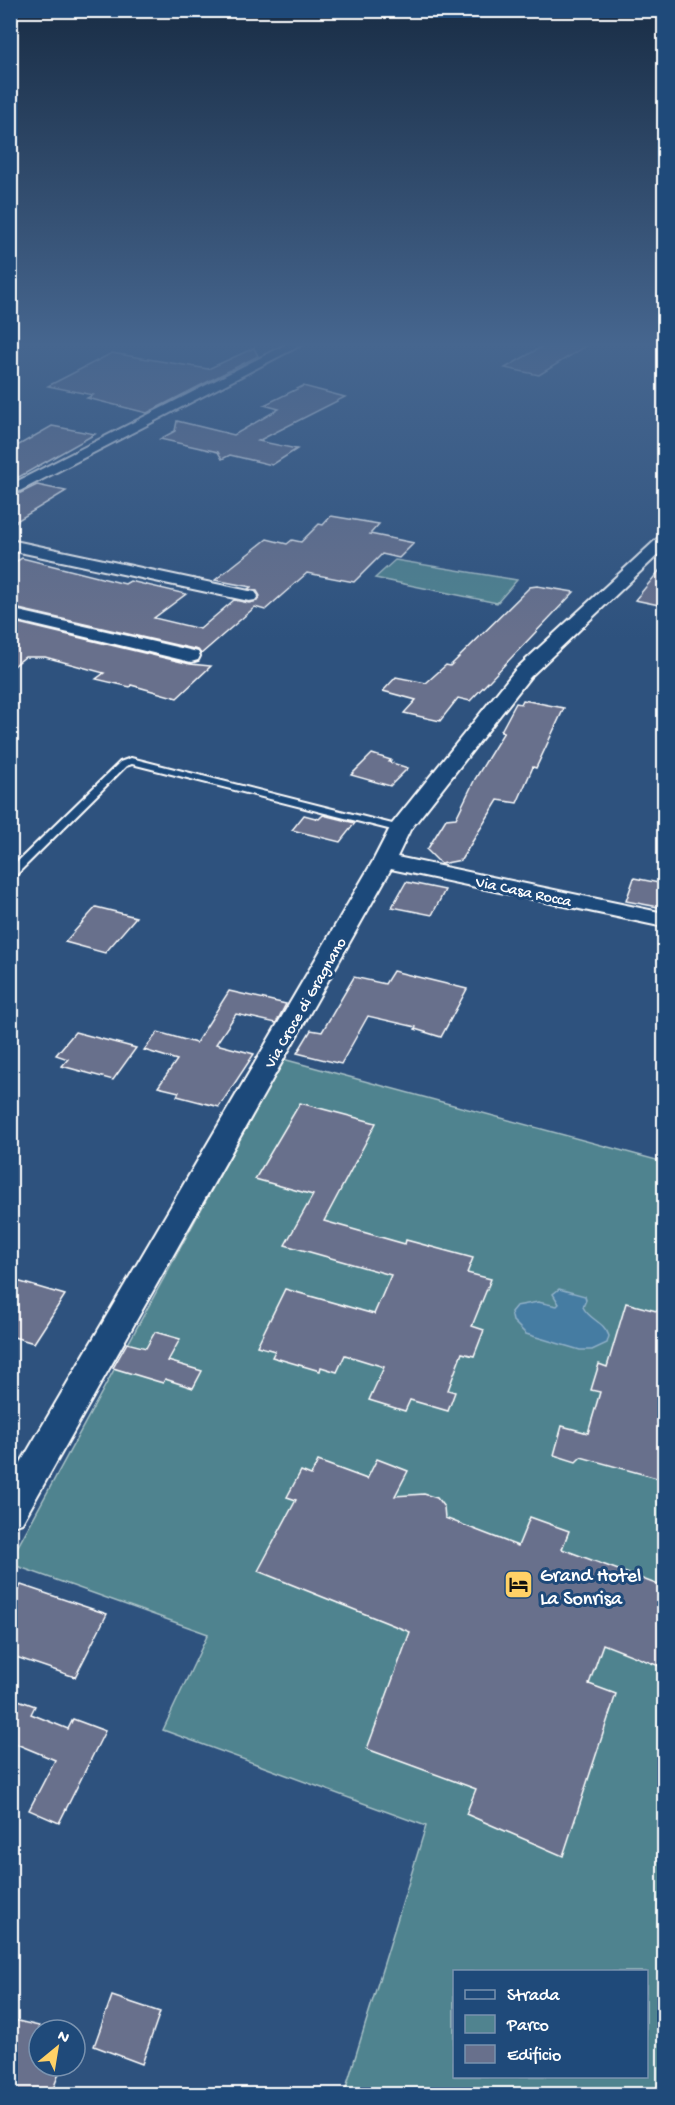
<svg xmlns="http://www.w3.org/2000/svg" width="675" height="2105" font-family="'Gochi Hand',sans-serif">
	<rect width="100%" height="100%" fill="#2e527e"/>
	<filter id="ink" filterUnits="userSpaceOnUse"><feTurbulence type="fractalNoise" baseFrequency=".0167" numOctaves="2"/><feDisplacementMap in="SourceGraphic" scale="12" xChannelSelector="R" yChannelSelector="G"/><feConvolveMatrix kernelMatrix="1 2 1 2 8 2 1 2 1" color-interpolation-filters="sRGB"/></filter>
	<g filter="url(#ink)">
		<!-- green -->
		<g fill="#50838f" stroke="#a8c1c7" stroke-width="1.5" fill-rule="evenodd">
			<polygon points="395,560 517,580 497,603 375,578"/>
			<path d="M283 1059 664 1162V2094H344L426 1826 163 1730 208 1634 11 1564V1559ZM454 1972H646V2076H454Z"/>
		</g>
		<!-- water -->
		<path fill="#457ba2" stroke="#8fb0c7" stroke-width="1.5" d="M559 1289 585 1296 586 1300 583 1307C589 1320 604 1321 609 1336L607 1343 592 1350H580L526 1334 513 1321 511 1312 516 1306 538 1302 557 1306 559 1304 553 1294Z"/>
		<!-- building -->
		<g fill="#68708c" stroke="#fff" stroke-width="1.5">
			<polygon points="544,343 591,343 539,375 505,368 543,346"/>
			<polygon points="254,348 258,356 147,413 87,398 93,395 48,386 112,353 208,369"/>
			<polygon points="303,386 345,397 258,441 297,449 272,465 230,455 222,459 218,452 160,439 175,431 177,421 234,435 279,409 264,405"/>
			<polygon points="52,426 95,434 10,482 10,450"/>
			<polygon points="37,485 66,491 10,525 10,498"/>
			<polygon points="331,516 379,524 370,534 414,543 399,558 382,554 354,582 307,573 265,610 255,607 201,654 198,650 10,607 10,565 22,558 125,584 130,581 186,594 154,618 200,629 234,600 249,603 257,601 260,596 257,591 248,589 251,587 215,580 267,539 287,544 292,540 301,542 319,524 323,525"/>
			<polygon points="664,565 664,606 635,600"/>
			<polygon points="537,586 574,592 470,701 458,698 440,721 404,713 416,700 383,691 396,677 426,683 446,665 450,666 530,587"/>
			<polygon points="10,621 190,664 211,666 177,698 131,685 130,687 96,679 104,673 45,657 25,657 10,669"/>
			<polygon points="523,700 564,708 536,768 533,767 517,803 498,800 461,860 441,864 427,850 446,819 456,818 475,779 504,732 501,731 516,703 521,704"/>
			<polygon points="372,754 391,760 389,762 408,768 390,786 351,775"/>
			<polygon points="304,815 319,819 323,815 355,823 340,842 292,830"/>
			<polygon points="634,878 664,884 664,908 626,901"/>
			<polygon points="406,882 445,890 432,915 392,907"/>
			<polygon points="96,907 136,917 105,953 65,942"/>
			<polygon points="393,971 467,989 441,1037 415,1029 416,1027 368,1016 341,1064 297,1053 311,1030 322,1032 354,977 385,984"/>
			<polygon points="229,991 286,1004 276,1023 236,1014 216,1044 254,1054 219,1107 177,1096 179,1092 158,1087 177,1060 144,1050 158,1032 196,1043"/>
			<polygon points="75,1032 136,1048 113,1080 62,1066 68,1059 56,1055"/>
			<polygon points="300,1103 376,1123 324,1221 405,1244 406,1240 473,1258 467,1273 491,1279 472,1326 484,1330 474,1356 462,1353 448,1390 455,1392 448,1411 410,1400 405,1411 369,1400 384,1367 345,1355 337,1372 321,1367 320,1371 272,1357 275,1351 257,1346 285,1289 374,1314 391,1275 285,1245 313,1195 255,1179"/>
			<polygon points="17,1281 65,1295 34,1343 10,1336 10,1290"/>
			<polygon points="626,1303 664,1313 664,1480 581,1457 576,1462 554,1455 562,1426 588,1433 600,1392 591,1390 599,1364 607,1367"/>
			<polygon points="155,1332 180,1339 168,1361 202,1371 193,1388 165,1379 163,1383 113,1368 127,1343 146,1348"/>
			<polygon points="377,1459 408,1471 395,1496 424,1494 437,1498 444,1507 445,1518 518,1546 530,1517 569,1531 562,1549 664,1587 664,1668 603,1644 589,1684 616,1694 563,1856 466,1814 476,1789 367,1749 410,1632 258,1571 296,1500 287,1497 301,1471 311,1475 318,1461 367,1479"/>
			<polygon points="21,1585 107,1614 75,1677 10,1655 10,1603"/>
			<polygon points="10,1697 35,1706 31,1714 68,1729 73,1719 105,1731 59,1823 29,1810 55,1760 14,1743 10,1751"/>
			<polygon points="112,1996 160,2012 142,2064 94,2046"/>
			<polygon points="10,2019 39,2026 39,2066 62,2066 51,2094 10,2094"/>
		</g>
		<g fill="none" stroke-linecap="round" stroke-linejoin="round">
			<defs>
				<g id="lane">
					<polygon points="131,758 404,827 405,829 400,832 132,764 126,766 14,877 10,878 10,869 120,762"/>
					<polygon points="10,1466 37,1472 39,1477 37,1482 31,1484 10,1479"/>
				</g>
				<g id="street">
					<polygon points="289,343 305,343 10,496 10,485"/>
					<polygon points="664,536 664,549 530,677 410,830 397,857 664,913 664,927 391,869 22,1523 10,1527 10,1481 373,861 392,824 516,669 658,538"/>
					<polygon points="10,540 249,591 255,592 258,596 255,600 249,601 10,550"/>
					<polygon points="10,609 198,652 200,656 198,660 191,662 10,619"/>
				</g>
			</defs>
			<!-- lane casing -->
			<use href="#lane" stroke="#fff" stroke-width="4"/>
			<!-- street casing -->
			<use href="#street" stroke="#fff" stroke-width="4"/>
			<!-- lane -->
			<use href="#lane" fill="#1f4a7a" fill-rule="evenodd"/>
			<!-- street -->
			<use href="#street" fill="#1f4a7a" fill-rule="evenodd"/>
		</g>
	</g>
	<!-- sky -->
	<linearGradient id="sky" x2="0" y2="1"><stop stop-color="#192d45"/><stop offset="0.54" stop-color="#46668f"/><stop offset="1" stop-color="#46668f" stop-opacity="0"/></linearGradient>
	<rect width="675" height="638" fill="url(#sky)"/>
	<!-- icons -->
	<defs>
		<symbol id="hotel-square" viewBox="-11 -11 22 22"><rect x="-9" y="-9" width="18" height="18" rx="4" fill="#ffd166" stroke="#1f4a7a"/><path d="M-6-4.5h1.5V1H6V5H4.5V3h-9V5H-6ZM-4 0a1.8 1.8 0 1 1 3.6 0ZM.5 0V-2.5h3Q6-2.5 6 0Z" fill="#111"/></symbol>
	</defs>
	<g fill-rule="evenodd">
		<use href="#hotel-square" x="502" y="1568" width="33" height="33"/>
	</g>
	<g text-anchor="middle" stroke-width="6" stroke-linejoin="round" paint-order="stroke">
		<!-- street labels -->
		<g font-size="16" fill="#fff" stroke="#1f4a7a">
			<text transform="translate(524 890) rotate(12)" y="6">Via Casa Rocca</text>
			<text transform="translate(304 1002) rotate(-60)" y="6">Via Croce di Gragnano</text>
		</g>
		<!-- near-poi labels -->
		<g font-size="20" fill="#fff" stroke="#1f4a7a" text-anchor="start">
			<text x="540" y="1581">Grand Hotel<tspan x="540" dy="23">La Sonrisa</tspan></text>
		</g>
	</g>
	<!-- margin -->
	<rect width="675" height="2105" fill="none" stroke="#1f4a7a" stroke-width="36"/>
	<rect x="18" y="18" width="639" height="2069" fill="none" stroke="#fff" stroke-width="2" filter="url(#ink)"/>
	<!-- legend -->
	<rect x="453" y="1970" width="195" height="108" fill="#1f4a7a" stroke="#7992af" stroke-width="1.5"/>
	<rect x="465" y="1990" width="30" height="9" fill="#1f4a7a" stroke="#7992af" stroke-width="1.5"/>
	<text x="507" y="2000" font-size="18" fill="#ffffff">Strada</text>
	<rect x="465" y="2015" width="30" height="18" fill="#50838f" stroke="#7992af" stroke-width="1.5"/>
	<text x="507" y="2030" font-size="18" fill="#ffffff">Parco</text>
	<rect x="465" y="2045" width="30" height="18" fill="#68708c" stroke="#7992af" stroke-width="1.5"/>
	<text x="507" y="2060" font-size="18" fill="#ffffff">Edificio</text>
	<!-- north arrow -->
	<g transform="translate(57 2048) rotate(30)"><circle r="28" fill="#1f4a7a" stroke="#7992af" stroke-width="1.5"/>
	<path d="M0-4.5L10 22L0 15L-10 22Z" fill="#ffd166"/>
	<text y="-9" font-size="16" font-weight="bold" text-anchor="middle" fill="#ffffff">N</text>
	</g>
</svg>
